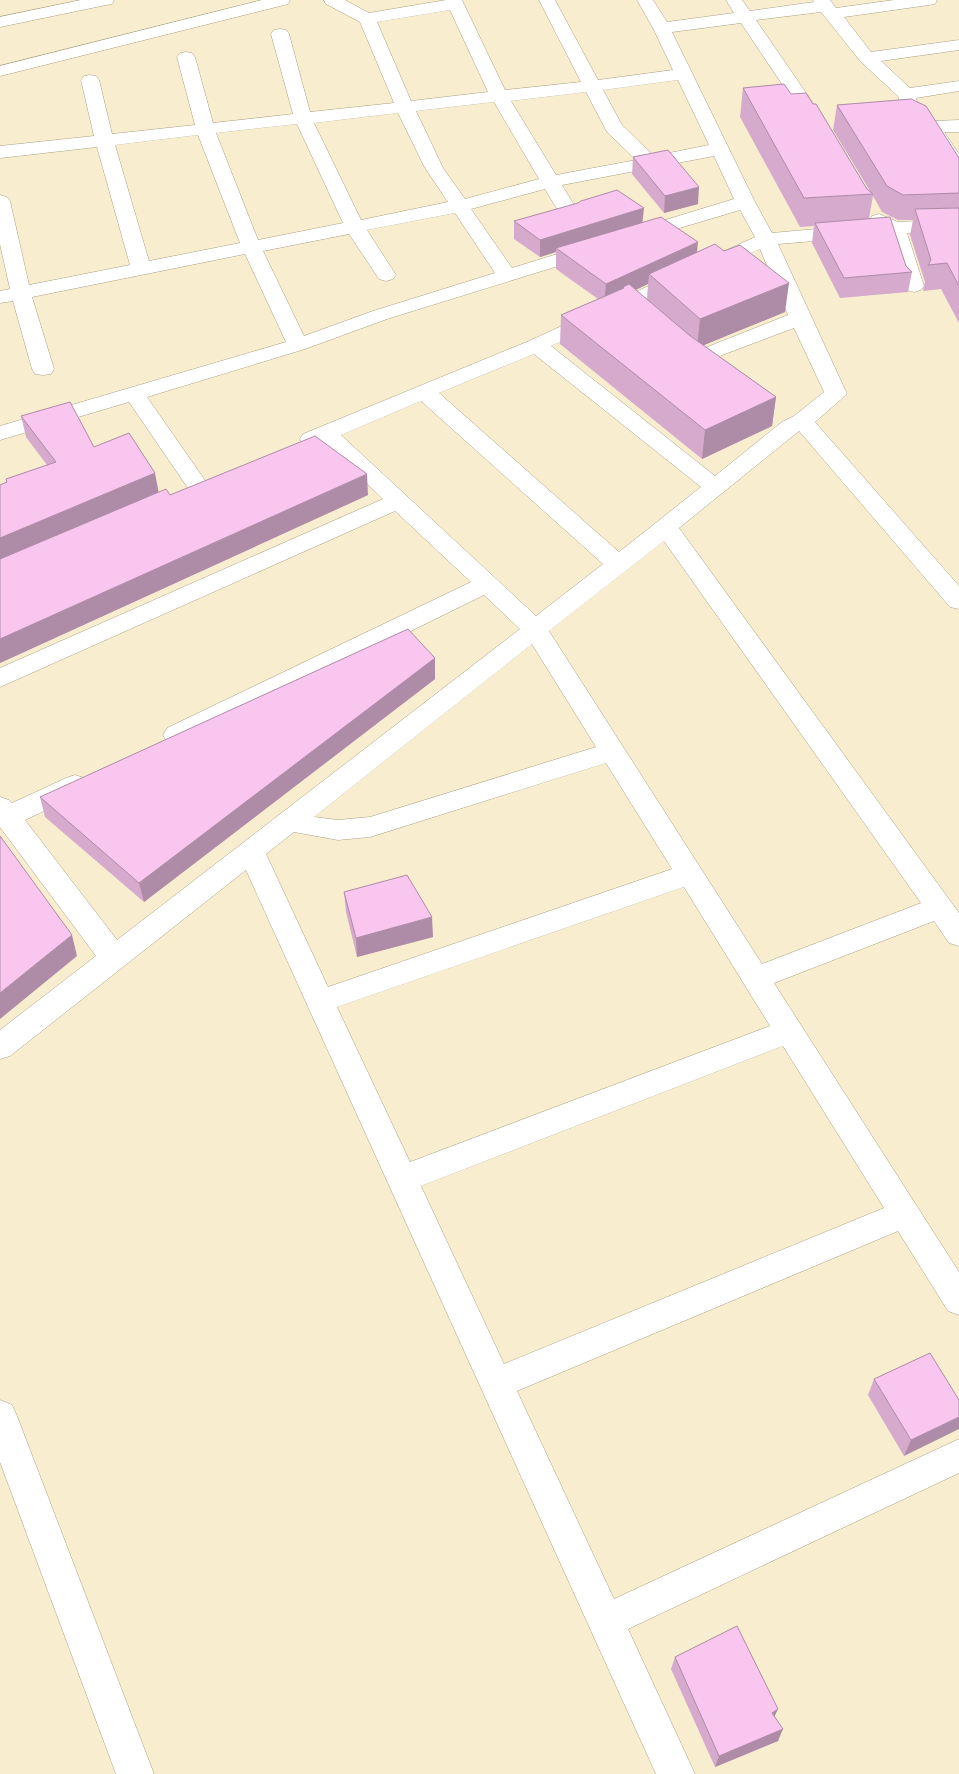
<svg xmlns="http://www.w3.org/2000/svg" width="959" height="1774" font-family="Spectral,serif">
	<rect width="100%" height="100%" fill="#f8eecf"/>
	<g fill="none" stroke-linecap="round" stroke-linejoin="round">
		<defs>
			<g id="minor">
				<polygon points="81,0 114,0 112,4 106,5 0,27 0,17"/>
				<polygon points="262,0 290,0 288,4 0,76 0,66"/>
				<path d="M324 0H345L369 13 446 0H462L505 90 581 82 539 0H555L598 80 673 70 653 28 637 0H653L667 22 734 13 726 0H742L750 11 814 2 813 0H830L836 8 894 0H937L935 4 929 5 844 17 871 52 959 40V50L881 61 910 88 959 81V91L916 98 921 115 935 121 959 120V132H944L959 154V175L952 173 925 131 907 122 898 96 861 62 821 12 756 20 828 125 826 129 819 131 812 129 741 23 672 32 755 202 772 233 872 224 869 220 872 216 879 214 898 222 959 219V231L907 233 924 286 921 290 914 292 907 290 904 286 887 235 778 244 847 394 815 422 959 586V609L950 607 799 431 679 528 959 913V946L949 943 934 921 774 983 959 1272V1315L948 1311 898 1231 517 1391 614 1599 959 1439V1473L628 1629 695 1774H656L246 870 10 1056 0 1059V1030L96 956 0 827V797L9 800 12 803 66 778 75 775 84 778 88 785 84 792 25 820 117 940 520 629 484 595 185 742 176 744 167 742 163 735 167 728 471 582 395 511 0 687V668L383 499 323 442 311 446 303 444 300 439 303 434 529 341 755 237 740 210 636 241 629 239 626 235 629 231 734 199 714 156 562 185 580 215 577 219 570 221 563 219 545 189 471 209 512 268 593 243 600 245 603 249 600 253 387 319 305 349 147 397 211 489 208 494 200 496 192 494 129 402 0 440V426L286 342 245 254 32 297 54 369 51 374 43 375 35 374 32 369 13 301 0 303V291L10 289 0 244V195L7 197 10 201 29 285 130 265 97 147 0 158V146L94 136 81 80 84 76 90 75 96 76 99 80 112 134 195 125 177 57 180 53 186 52 192 53 195 57 213 123 293 114 271 34 274 30 280 29 286 30 289 34 310 112 394 103 360 22 326 4ZM450 10 488 92 411 101 377 22ZM678 80 709 145 654 156 622 125 603 90ZM586 92 607 132 636 160 556 175 511 101ZM494 102 539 179 465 199 443 168 416 111ZM398 113 425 168 448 202 361 220 314 123ZM297 124 343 223 258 240 216 133ZM198 135 240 243 149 261 115 145ZM455 213 495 273 373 311 304 336 263 251 349 234 379 279 386 281 393 279 396 275 367 230ZM760 249 788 315 687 355 683 359 687 363 694 365 701 363 794 328 824 392 794 416 782 422 715 476 551 346ZM534 354 701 487 619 552 439 393ZM421 401 603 564 536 616 341 435ZM664 541 921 903 762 964 549 631ZM532 644 596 747 370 817 338 820 314 817ZM606 763 672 869 328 987 266 854 294 832 338 840 370 837ZM684 887 770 1026 410 1162 337 1007ZM783 1046 884 1208 504 1364 421 1186Z"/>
				<polygon points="0,1400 12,1405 17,1416 154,1774 116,1774 0,1462"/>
			</g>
		</defs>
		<!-- minor casing -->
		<use href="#minor" stroke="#a9a083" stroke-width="1"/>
		<!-- minor -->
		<use href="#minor" fill="#fff" fill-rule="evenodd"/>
	</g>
	<!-- wall -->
	<g fill="#d5aacd" fill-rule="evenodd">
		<polygon points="743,88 791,94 813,104 867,189 870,191 833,130 837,105 959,158 959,323 941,289 923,291 925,282 910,235 913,220 898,220 882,212 873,196 869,218 906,266 912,272 908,292 840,298 812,243 814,226 800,227 740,117"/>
		<polygon points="633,157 698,204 664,213 632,174"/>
		<path d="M514 221 643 222 696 253 785 312 703 345 776 397 772 426 702 459 560 344 561 315 598 299 556 269V252L540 257 514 239ZM648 284 647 299 636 290Z"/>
		<polygon points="21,416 94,447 158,492 170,495 368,495 0,663 0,485 6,483 6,479 47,465 26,437"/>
		<polygon points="435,658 435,679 144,902 45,817 40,797"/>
		<polygon points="344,892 433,937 357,957 346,912"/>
		<polygon points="874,1379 959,1400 904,1456 868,1395"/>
		<polygon points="675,1657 778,1709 774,1717 778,1741 715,1767 671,1669"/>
	</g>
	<!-- shaded-wall -->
	<g fill="#ae8ba7">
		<polygon points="699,187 698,204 664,213 665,196"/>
		<polygon points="644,208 642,226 556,248 556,252 540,257 540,240"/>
		<polygon points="698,242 696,262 649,274 648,284 624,295 624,288 623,287 622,296 604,304 606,284"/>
		<polygon points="789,283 785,312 697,348 700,319"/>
		<polygon points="776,397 772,426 702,459 705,430"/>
		<polygon points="155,473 159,494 0,562 0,538"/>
		<polygon points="367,474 368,495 0,663 0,639"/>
		<polygon points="435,658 435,679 144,902 139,883"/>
		<polygon points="432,917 433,937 357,957 356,938"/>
		<polygon points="72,935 77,956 0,1019 0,993"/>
		<polygon points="959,1417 959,1429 904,1456 911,1440"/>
		<polygon points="778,1709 772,1721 772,1713"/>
		<polygon points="783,1729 778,1741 715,1767 719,1756"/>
	</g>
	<!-- building -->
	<g fill="#f8c6ee" stroke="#ae8ba7">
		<polygon points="784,84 791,94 806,93 813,104 816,104 867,189 873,194 804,198 743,88"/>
		<polygon points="911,99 926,106 959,158 959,193 903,195 887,186 837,105"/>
		<polygon points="668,150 699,187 665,196 633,157"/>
		<polygon points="617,190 644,208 540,240 514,221 578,203 581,201"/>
		<polygon points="959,208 959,286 947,263 928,265 931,260 915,209"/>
		<polygon points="661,217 698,242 606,284 556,248"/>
		<polygon points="890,217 906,266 912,272 844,278 815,223"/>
		<polygon points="715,244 724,251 740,245 789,283 700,319 649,274"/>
		<polygon points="629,284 689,335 776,397 705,430 561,315 624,288 623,287"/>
		<polygon points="70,402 94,447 129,433 155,473 0,538 0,485 7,482 6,479 56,462 21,416"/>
		<polygon points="315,436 367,474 0,639 0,559 166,489 170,495"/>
		<polygon points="408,629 435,658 139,883 40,797"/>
		<polygon points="0,836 72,935 0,993"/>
		<polygon points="407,875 432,917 356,938 344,892"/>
		<polygon points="930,1353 959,1400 959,1417 911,1440 874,1379"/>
		<polygon points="737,1626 778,1709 772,1713 783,1729 719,1756 675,1657"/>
	</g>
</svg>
